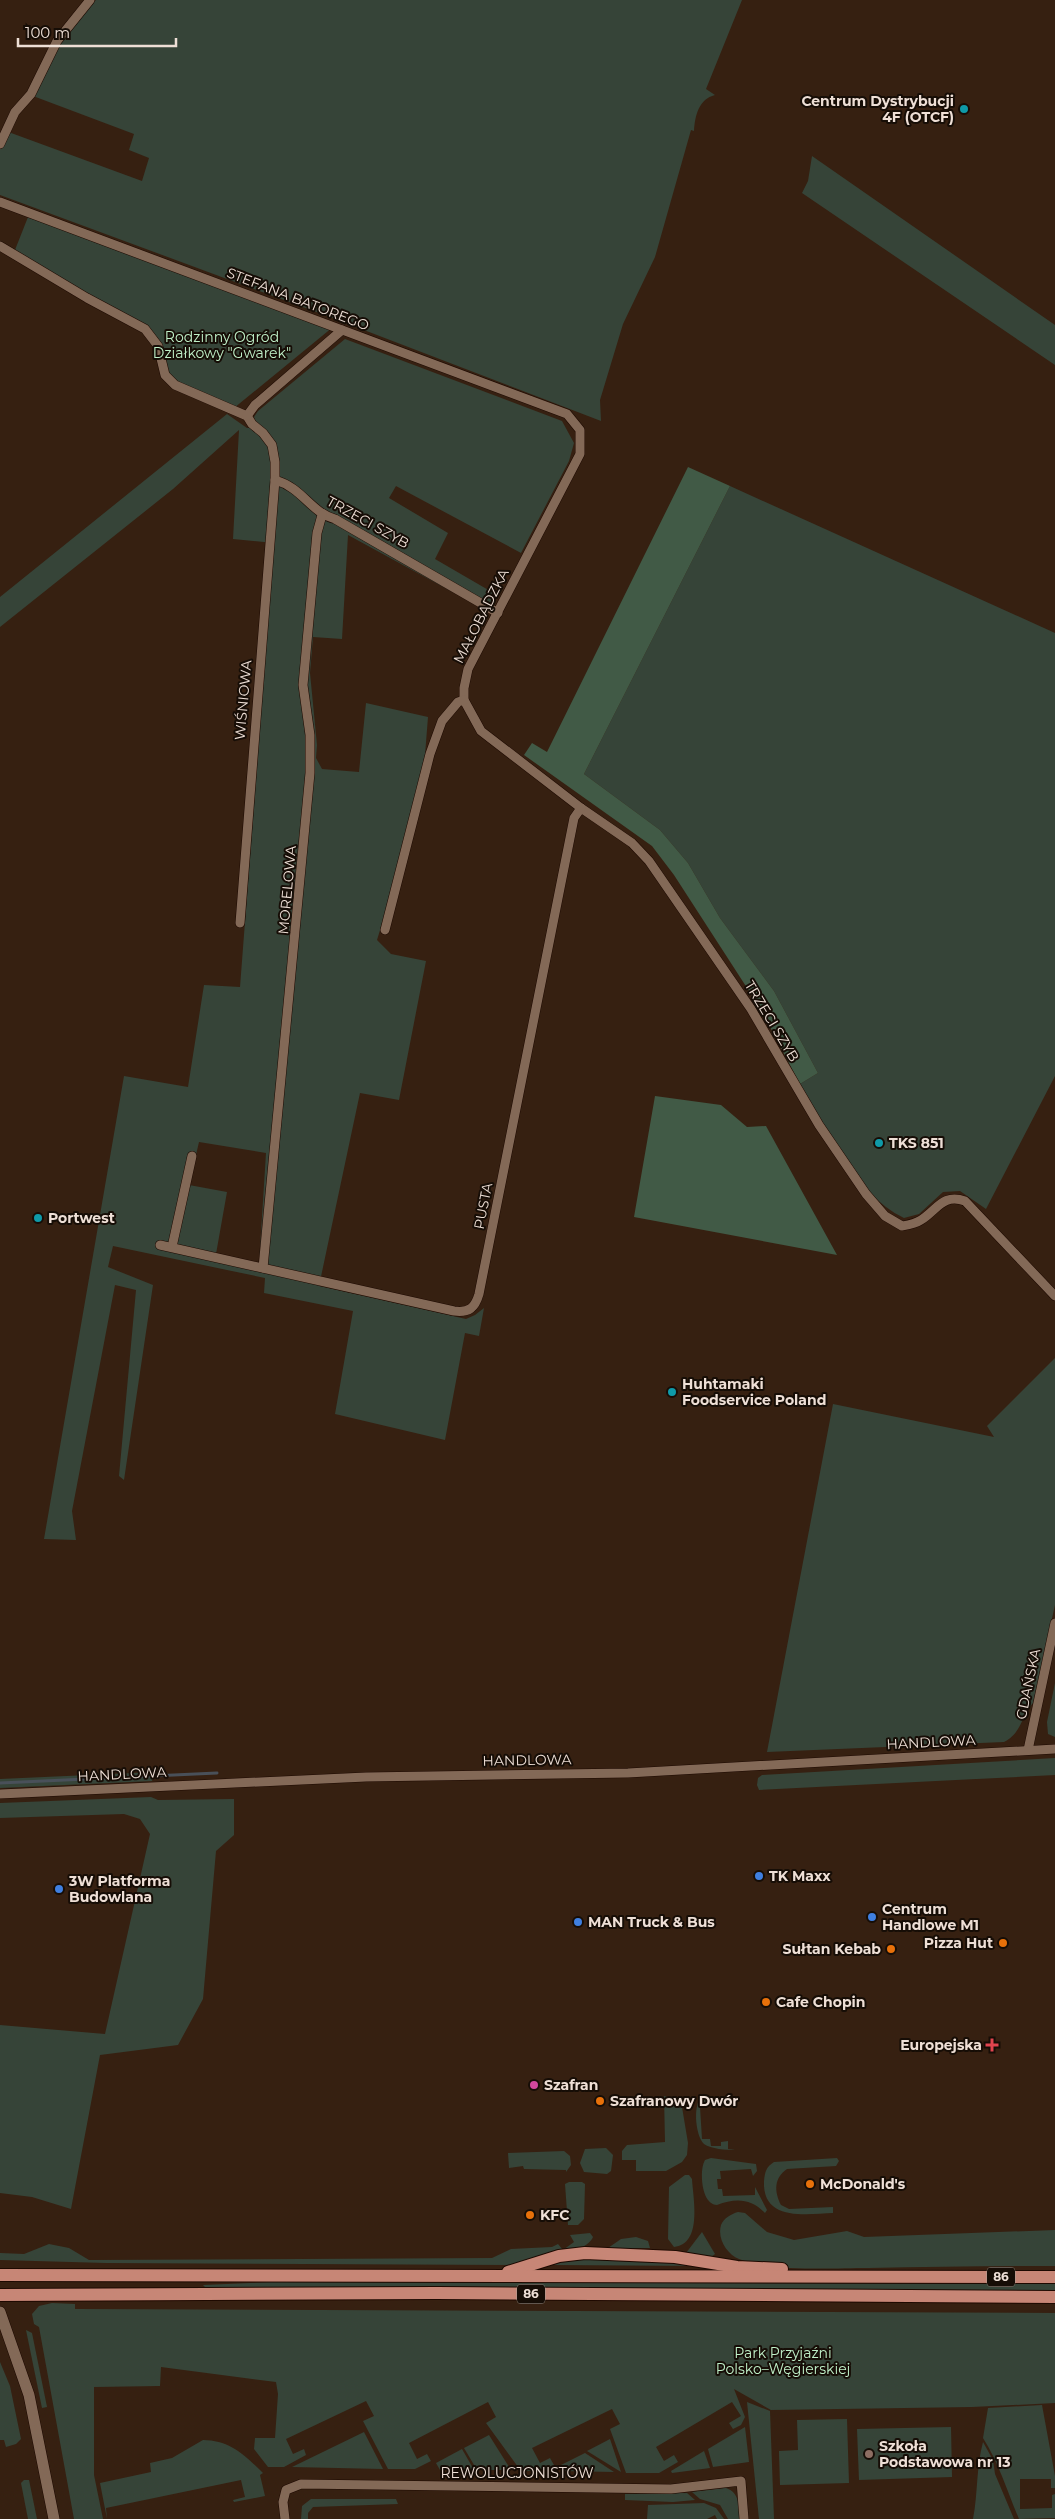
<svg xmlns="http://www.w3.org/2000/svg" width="1055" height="2519" font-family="Montserrat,sans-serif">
	<rect width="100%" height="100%" fill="#362011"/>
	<!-- green -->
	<g fill="#364438" fill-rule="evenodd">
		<path d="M96 0H742L706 89 715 95C699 99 695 115 694 131L691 130 655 257 623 324 600 400 601 421 330 317 0 195V137L3 130 142 181 149 158 129 150 134 134 33 96 68 30Z"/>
		<polygon points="812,156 1055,325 1055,365 802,193 808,181"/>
		<polygon points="28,217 333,327 234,408 167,380 158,346 145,329 13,255"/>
		<path d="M345 339 562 421 574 443 569 461 521 553 396 486 389 498 448 533 435 559 497 595 489 612 348 535 342 639 313 637 310 673 317 745 316 758 322 769 359 772 366 703 428 717 425 755 400 865 377 940 391 954 426 961 399 1100 360 1093 319 1286 466 1319 475 1315 484 1308 479 1336 465 1333 445 1440 335 1414 353 1311 264 1293 265 1278 113 1246 108 1267 153 1285 124 1480 119 1476 136 1290 115 1285 72 1511 76 1540 44 1539 124 1076 188 1087 204 985 240 987 274 543 233 539 239 430 173 489 0 627V597L227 414 247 428 257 427 254 417 258 411ZM199 1142 266 1153 259 1264 216 1254 227 1192 189 1185Z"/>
		<path d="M730 486 1055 633V1076L986 1209 960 1191 943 1192 919 1214 904 1218C853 1193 829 1130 800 1084L818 1073 774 991 720 918 688 863 660 830 584 774Z"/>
		<path d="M1055 1358V1605L1033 1703C1021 1716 1022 1733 1004 1742L767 1752 833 1404 994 1437 987 1426Z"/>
		<polygon points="1055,1683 1055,1737 1048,1734 1047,1722"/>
		<polygon points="1055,1758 1055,1775 759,1790 757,1785 758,1778 762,1775"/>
		<polygon points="155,1772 152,1781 0,1788 0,1779"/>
		<polygon points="151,1797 158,1800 234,1799 234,1835 216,1851 203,1999 178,2045 100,2055 71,2209 32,2197 0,2193 0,2025 105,2034 150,1834 140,1819 124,1814 0,1818 0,1803"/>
		<path d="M704 2094 707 2096 708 2106 700 2107 702 2139H710L711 2146H721V2142L728 2141V2149L735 2150C726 2150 711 2149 704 2144 695 2135 692 2101 704 2094Z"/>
		<polygon points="664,2096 674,2099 682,2107 688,2143 687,2155 682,2162 666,2171 636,2171 636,2160 622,2160 622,2151 627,2145 665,2142"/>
		<polygon points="606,2148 613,2155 611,2171 607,2174 584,2172 580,2163 585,2149"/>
		<polygon points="564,2151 570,2156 571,2165 566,2172 566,2170 524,2169 523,2166 509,2168 508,2153"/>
		<path d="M711 2158 756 2164 757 2171 753 2176 751 2169 720 2171 721 2179H717L718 2189H722L723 2196 755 2195V2187L767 2210 765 2213C751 2198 735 2198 717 2205 701 2205 699 2170 705 2160Z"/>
		<path d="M837 2158 839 2161 836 2166 787 2169C774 2178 774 2191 781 2205L789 2209 833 2207V2213C807 2214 762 2222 764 2181 765 2172 766 2167 774 2162Z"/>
		<path d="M685 2175H689L692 2179C693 2198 703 2244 674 2247L668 2239 669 2187Z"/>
		<polygon points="569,2182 582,2182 585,2184 584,2219 578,2225 568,2225 565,2184"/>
		<path d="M738 2212 745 2213 767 2232 794 2240 847 2231 864 2237 1055 2230V2266C993 2266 930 2267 868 2268 831 2268 774 2272 739 2259 727 2254 717 2239 721 2225 724 2218 731 2214 738 2212Z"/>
		<polygon points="702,2232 715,2254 711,2257 686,2253"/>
		<path d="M590 2233 593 2237C587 2254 527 2264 509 2265L106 2263 0 2260V2253L24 2254 49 2244 69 2248 89 2260 492 2258 511 2249 552 2247 558 2244 563 2250 574 2242 570 2235Z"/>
		<polygon points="636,2237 648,2241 650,2248 608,2248 621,2239"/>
		<polygon points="563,2259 685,2260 702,2266 553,2265"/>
		<polygon points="271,2282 1055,2284 1055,2291 205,2287 203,2285"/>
		<polygon points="52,2303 75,2304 75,2309 1055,2313 1055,2403 972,2407 771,2410 734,2389 745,2417 741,2425 733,2429 729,2423 741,2416 732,2402 656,2447 664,2461 674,2455 678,2462 659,2473 626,2473 610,2429 620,2424 612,2409 532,2448 540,2463 550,2458 554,2465 541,2471 521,2471 486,2423 496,2417 488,2402 409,2443 417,2459 427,2454 431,2461 415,2469 388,2469 363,2421 374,2416 366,2401 286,2439 293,2454 304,2449 306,2455 284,2467 268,2467 254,2449 255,2438 275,2438 278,2394 276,2382 161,2367 160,2386 94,2387 94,2475 103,2519 74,2519 39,2327 34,2324 32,2314 39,2306"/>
		<polygon points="26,2330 32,2333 47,2407 42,2408"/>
		<polygon points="0,2362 10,2386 21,2439 16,2444 6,2447 4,2440 0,2440"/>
		<polygon points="747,2402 770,2411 774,2519 759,2519"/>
		<path d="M1042 2405 1055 2476V2488H1051V2479H1020V2509L1052 2508V2495L1055 2494V2518L1019 2519C1007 2491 999 2463 983 2438L988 2408Z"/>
		<polygon points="847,2419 849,2483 780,2485 779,2451 798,2450 797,2420"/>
		<polygon points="745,2427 749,2462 713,2467 708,2449"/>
		<polygon points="951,2427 952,2477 859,2480 857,2429"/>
		<polygon points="364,2432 383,2469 292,2467"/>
		<polygon points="489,2435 511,2470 477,2470 464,2448"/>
		<polygon points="610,2439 621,2472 587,2451"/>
		<path d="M203 2440C229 2440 245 2455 263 2473L260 2475 265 2496 234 2502 233 2500 245 2497 241 2480 106 2508 107 2519 100 2483 151 2472 150 2463 172 2458Z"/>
		<path d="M983 2442 993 2460 995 2474 1014 2519H973C978 2493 976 2468 983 2442Z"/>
		<polygon points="462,2449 474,2470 440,2470 436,2463"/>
		<polygon points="704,2451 710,2468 672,2473 671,2471"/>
		<polygon points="585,2453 614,2472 562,2471 559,2466"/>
		<polygon points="24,2480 29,2480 37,2519 28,2519 21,2483"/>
		<path d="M726 2488C739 2492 740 2507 740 2519H728L720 2505 700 2499 692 2492Z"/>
		<polygon points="687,2493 695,2500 673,2502 625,2500 625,2494"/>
		<polygon points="311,2499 396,2499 398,2504 313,2507 308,2513 308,2519 301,2519 302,2506"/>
		<polygon points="704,2503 716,2508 724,2519 717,2519 715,2515 707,2519 647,2519 648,2505"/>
	</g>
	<!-- forest -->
	<g fill="#415a46">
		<polygon points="688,467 730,486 584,774 660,830 688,863 720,918 774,991 818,1073 800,1084 760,1008 674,875 652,846 524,755 532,743 547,752"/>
		<polygon points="655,1096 721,1105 747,1127 766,1126 837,1255 634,1217"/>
	</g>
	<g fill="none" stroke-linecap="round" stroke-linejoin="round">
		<!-- stream -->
		<polyline stroke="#495059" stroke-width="3" points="0,1783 217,1773"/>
		<defs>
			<g id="minor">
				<polyline points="0,144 15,112 31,94 57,41 90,0"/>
				<path d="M0 202 567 414 580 430V454L468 669 464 688V700L481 731 581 808 632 843 649 861 751 1009 819 1125 866 1194 885 1216 902 1226C908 1225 915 1224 921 1220 937 1210 943 1193 965 1201L1055 1296"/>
				<polyline points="0,246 87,298 145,329 158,346 165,375 175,385 247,416 252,424 263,433 272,445 275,462 275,480 240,923"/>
				<polyline points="247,416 255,405 342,330"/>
				<path d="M275 480C303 488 310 512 335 519L498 613"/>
				<polyline points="385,930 430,754 442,721 458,702 464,700"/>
				<path d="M160 1245 454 1311C469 1313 475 1308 479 1294L574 818 581 808"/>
				<polyline points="172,1247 192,1156"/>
				<polyline points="263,1268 310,773 310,735 303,685 317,533 322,515"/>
				<polyline points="1028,1750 1055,1623"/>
				<polyline points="0,1794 366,1777 628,1773 1055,1749"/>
				<polyline points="285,2519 283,2502 286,2490 301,2484 671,2489 741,2481 744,2519"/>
			</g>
			<polyline id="tertiary" points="0,2312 29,2395 54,2519"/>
			<g id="primary">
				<polyline points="508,2272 559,2256 585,2253 675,2257 737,2267 782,2269"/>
				<polyline points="0,2275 1055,2277"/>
				<polyline points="0,2295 437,2293 1055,2297"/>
			</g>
		</defs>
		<!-- minor casing -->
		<use href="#minor" stroke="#1d0900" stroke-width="10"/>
		<!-- tertiary casing -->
		<use href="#tertiary" stroke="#1d0900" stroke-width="12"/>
		<!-- primary casing -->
		<use href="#primary" stroke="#1d0900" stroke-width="14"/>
		<!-- minor -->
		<use href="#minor" stroke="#836957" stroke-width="9"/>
		<!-- tertiary -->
		<use href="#tertiary" stroke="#836957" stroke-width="11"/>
		<!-- primary -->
		<use href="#primary" stroke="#c78676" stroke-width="12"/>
	</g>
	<!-- markers -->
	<g fill="#0f9aa8" stroke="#160d06" stroke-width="2">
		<circle cx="964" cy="109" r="5"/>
		<circle cx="879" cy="1143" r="5"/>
		<circle cx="38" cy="1218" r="5"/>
		<circle cx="672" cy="1392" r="5"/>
	</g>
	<g fill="#3f7fe0" stroke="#160d06" stroke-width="2">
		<circle cx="759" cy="1876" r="5"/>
		<circle cx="59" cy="1889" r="5"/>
		<circle cx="872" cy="1917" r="5"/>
		<circle cx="578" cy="1922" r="5"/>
	</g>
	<g fill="#e8710a" stroke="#160d06" stroke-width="2">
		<circle cx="1003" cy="1943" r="5"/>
		<circle cx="891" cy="1949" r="5"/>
		<circle cx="766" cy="2002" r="5"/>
		<circle cx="600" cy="2101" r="5"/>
		<circle cx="810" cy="2184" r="5"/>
		<circle cx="530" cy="2215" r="5"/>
	</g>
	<path fill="#e0444e" stroke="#160d06" stroke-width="2" d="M989.5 2037.5h5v5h5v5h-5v5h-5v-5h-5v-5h5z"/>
	<circle fill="#d1479c" stroke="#160d06" stroke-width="2" cx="534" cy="2085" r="5"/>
	<circle fill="#8d6e63" stroke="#160d06" stroke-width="2" cx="869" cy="2454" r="5"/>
	<g text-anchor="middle" stroke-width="4" stroke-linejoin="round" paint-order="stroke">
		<!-- shield labels -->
		<g fill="#160d06" stroke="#ada098" stroke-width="1">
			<rect x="987" y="2267.5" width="28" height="19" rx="4"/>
			<rect x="517" y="2284.5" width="28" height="19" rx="4"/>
		</g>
		<g font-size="12" font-weight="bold" fill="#eedfd6">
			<text x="1001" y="2281">86</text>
			<text x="531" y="2298">86</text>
		</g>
		<!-- poi labels -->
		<g font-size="14" font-weight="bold" fill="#eedfd6" stroke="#160d06" text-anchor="start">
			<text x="954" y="106" text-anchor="end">Centrum Dystrybucji<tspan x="954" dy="16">4F (OTCF)</tspan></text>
			<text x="889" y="1148">TKS 851</text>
			<text x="48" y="1223">Portwest</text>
			<text x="682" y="1389">Huhtamaki<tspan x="682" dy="16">Foodservice Poland</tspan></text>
			<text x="769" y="1881">TK Maxx</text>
			<text x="69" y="1886">3W Platforma<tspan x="69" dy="16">Budowlana</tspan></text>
			<text x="882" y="1914">Centrum<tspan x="882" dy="16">Handlowe M1</tspan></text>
			<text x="588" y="1927">MAN Truck &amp; Bus</text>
			<text x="993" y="1948" text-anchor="end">Pizza Hut</text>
			<text x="881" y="1954" text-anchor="end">Sułtan Kebab</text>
			<text x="776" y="2007">Cafe Chopin</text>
			<text x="982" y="2050" text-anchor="end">Europejska</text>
			<text x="544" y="2090">Szafran</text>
			<text x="610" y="2106">Szafranowy Dwór</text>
			<text x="820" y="2189">McDonald's</text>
			<text x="540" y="2220">KFC</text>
			<text x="879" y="2451">Szkoła<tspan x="879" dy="16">Podstawowa nr 13</tspan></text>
		</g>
		<!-- street labels -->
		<g font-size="14" fill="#eedfd6" stroke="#160d06">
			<text transform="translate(298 299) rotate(21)" y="5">STEFANA BATOREGO</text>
			<text transform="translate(368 522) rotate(29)" y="5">TRZECI SZYB</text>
			<text transform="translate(481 616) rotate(-63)" y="5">MAŁOBĄDZKA</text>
			<text transform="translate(243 700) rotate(-85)" y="5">WIŚNIOWA</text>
			<text transform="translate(287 890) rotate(-85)" y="5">MORELOWA</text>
			<text transform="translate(772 1021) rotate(59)" y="5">TRZECI SZYB</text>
			<text transform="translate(483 1206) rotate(-79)" y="5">PUSTA</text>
			<text transform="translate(1028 1684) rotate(-78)" y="5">GDAŃSKA</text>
			<text transform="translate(931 1742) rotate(-3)" y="5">HANDLOWA</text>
			<text transform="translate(527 1760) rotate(-1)" y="5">HANDLOWA</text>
			<text transform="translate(122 1774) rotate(-3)" y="5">HANDLOWA</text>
			<text x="517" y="2478">REWOLUCJONISTÓW</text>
		</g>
		<!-- park labels -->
		<g font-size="14" fill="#c0f1c9" stroke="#160d06">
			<text x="222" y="342">Rodzinny Ogród<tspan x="222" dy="16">Działkowy "Gwarek"</tspan></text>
			<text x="783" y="2358">Park Przyjaźni<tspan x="783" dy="16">Polsko–Węgierskiej</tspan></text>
		</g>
	</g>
	<!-- scale -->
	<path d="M18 38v8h158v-8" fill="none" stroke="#eedfd6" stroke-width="2.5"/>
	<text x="25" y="38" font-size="15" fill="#eedfd6" stroke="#160d06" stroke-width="4" paint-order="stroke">100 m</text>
</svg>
